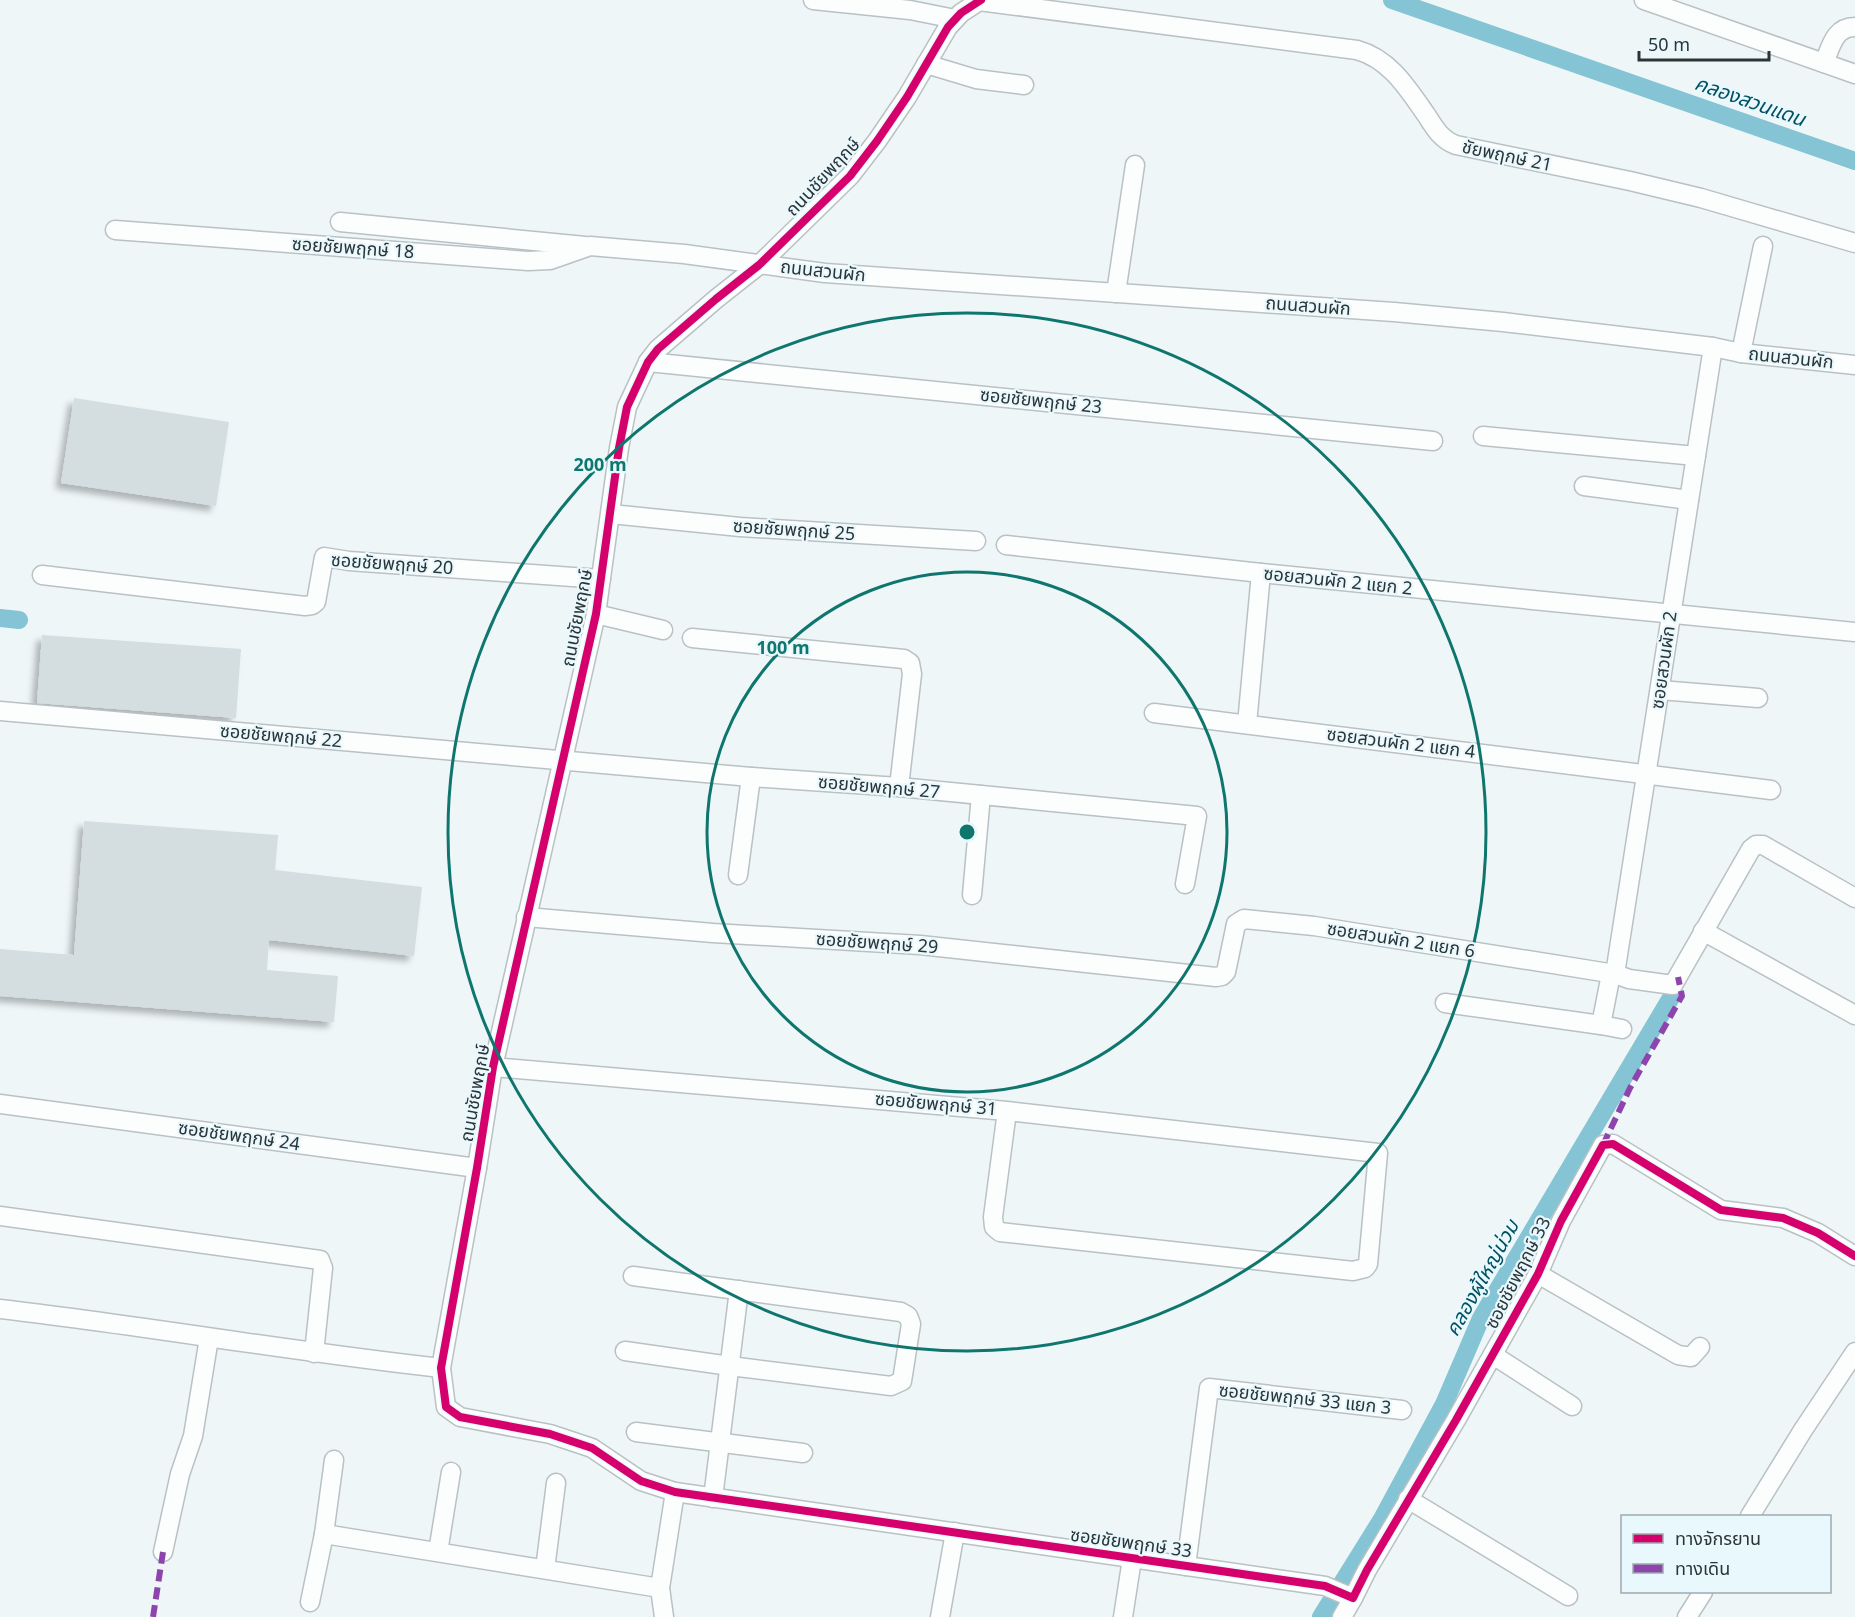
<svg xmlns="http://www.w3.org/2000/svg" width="1855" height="1617" font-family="Georgia,'Noto Sans Thai',serif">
	<defs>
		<filter id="shadow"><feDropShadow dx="-5.5" dy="5.5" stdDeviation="3" flood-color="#0004"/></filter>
	</defs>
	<rect width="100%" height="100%" fill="#eef6f8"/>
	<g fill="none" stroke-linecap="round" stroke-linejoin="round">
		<!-- canal -->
		<g stroke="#84c4d4" stroke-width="18">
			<polyline points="1392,0 1855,161"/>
			<polyline points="0,618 19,620"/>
			<polyline points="1321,1617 1382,1519 1444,1404 1481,1318 1672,996"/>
		</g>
	</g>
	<!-- building -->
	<g fill="#d4dddf" filter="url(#shadow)">
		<polygon points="74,398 229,422 216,506 61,483"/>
		<polygon points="42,635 241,649 236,718 37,703"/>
		<polygon points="84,821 278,835 275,870 422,887 414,956 269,940 267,970 338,976 334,1022 0,996 0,949 74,955"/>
	</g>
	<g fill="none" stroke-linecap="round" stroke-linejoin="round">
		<defs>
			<g id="minor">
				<polyline points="813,0 910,10 955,19"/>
				<polyline points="981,0 961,13 948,27 907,97 877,141 850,176 759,265 716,299 658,349 648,362 627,407 619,448 596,614 493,1067 477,1168 441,1368 446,1407 460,1417 550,1434 592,1448 641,1481 675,1492 1325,1586 1353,1598 1367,1570 1456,1420 1538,1274 1561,1221 1603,1145 1613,1144 1721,1210 1783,1218 1818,1233 1855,1256"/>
				<polyline points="1644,0 1855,74"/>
				<path d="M979 1 1357 50C1390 59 1408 89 1427 116 1435 129 1442 140 1456 145L1630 181 1701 198 1855 243"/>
				<path d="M1824 63C1831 47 1834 27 1855 27"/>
				<polyline points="926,64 976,79 1024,85"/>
				<polyline points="340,222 585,246"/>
				<polyline points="115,230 528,261 550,260 590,246 684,254 825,273 1394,312 1503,322 1713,347 1741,353 1855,365"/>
				<polyline points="1116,293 1135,165"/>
				<polyline points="1741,353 1763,246"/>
				<polyline points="648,362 1433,441"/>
				<polyline points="1483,436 1696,456"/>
				<polyline points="1584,486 1689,500"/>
				<polyline points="611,514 740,527 976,541"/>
				<polyline points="1006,545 1261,573 1855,632"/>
				<polyline points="42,575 305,606 312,605 316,602 324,557 349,561 601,579"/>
				<polyline points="596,614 663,630"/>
				<polyline points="692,638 904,659 910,663 912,674 899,787"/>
				<polyline points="1660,690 1758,698"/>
				<polyline points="0,711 751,777 899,787 1197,816 1185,884"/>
				<polyline points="1154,713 1771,790"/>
				<polyline points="1247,724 1261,573"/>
				<polyline points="738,875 751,777"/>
				<polyline points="972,895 981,795"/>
				<polyline points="526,917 713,933 920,945 1216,977 1222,976 1226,972 1236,924 1244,919 1314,926 1615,974 1629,979 1673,985 1751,849 1756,845 1763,845 1855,898"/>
				<polyline points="1703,931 1855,1015"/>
				<polyline points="1611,974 1601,1025 1622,1029"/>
				<polyline points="1615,974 1713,347"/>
				<polyline points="1445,1003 1601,1025"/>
				<polyline points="493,1067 1007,1111 1378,1153 1368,1264 1365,1268 1353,1271 1000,1232 994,1227 993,1217 1007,1111"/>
				<polyline points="0,1104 477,1168"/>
				<polyline points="0,1216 320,1260 323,1268 314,1353"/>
				<polyline points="1538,1274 1678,1355 1691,1357 1700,1347"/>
				<path d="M0 1309C147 1326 293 1352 441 1368"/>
				<polyline points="625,1351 730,1366 891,1386 902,1381 911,1324 908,1316 901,1312 633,1276"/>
				<polyline points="1493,1355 1572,1406"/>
				<polyline points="636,1432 803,1453"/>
				<polyline points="334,1460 324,1534 660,1588"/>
				<polyline points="713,1498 739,1290"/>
				<polyline points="1408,1499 1568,1596"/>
				<polyline points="1750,1516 1803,1430 1855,1352"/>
				<polyline points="163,1552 180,1474 193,1436 209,1338"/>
				<polyline points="438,1552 451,1472"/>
				<polyline points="1186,1566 1209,1388 1402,1410"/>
				<polyline points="545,1569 556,1483"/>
				<polyline points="310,1602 324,1534"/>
				<polyline points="664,1617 660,1588 675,1492"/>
				<polyline points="940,1617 955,1532"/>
				<polyline points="1123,1617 1132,1559"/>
				<polyline points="1342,1617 1353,1598"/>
				<polyline points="1687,1617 1703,1592"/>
			</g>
		</defs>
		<!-- minor casing -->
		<use href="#minor" stroke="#b9c1c4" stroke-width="21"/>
		<!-- minor -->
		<use href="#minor" stroke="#fcfefe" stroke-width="18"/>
		<!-- quiet -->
		<g stroke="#8e44ad" stroke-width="6" stroke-dasharray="12 6" stroke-linecap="butt">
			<polyline points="1603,1145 1630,1088 1682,996 1678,977"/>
			<polyline points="153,1617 163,1552"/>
		</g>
		<defs>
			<polyline id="cycleway" points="981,0 961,13 948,27 907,97 877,141 850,176 759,265 716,299 658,349 648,362 627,407 619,448 596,614 493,1067 477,1168 441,1368 446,1407 460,1417 550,1434 592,1448 641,1481 675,1492 1325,1586 1353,1598 1367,1570 1456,1420 1538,1274 1561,1221 1603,1145 1613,1144 1721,1210 1783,1218 1818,1233 1855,1256"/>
		</defs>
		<!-- cycleway casing -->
		<use href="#cycleway" stroke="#e9f8fd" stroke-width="11"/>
		<!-- cycleway -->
		<use href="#cycleway" stroke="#d6006c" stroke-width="8"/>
	</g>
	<!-- distance rings -->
	<g fill="none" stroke="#0f766e" stroke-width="3">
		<circle cx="967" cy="832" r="260"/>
		<circle cx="967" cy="832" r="519"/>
	</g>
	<g text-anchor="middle" stroke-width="4.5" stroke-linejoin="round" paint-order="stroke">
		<!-- street labels -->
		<g font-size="18" fill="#2b3538" stroke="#e9f8fd">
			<text transform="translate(1507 156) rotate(12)" y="6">ชัยพฤกษ์ 21</text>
			<text transform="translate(823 177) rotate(-47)" y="6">ถนนชัยพฤกษ์</text>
			<text transform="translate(353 248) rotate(4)" y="6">ซอยชัยพฤกษ์ 18</text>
			<text transform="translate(823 271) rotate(6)" y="6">ถนนสวนผัก</text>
			<text transform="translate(1308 306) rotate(4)" y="6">ถนนสวนผัก</text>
			<text transform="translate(1791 358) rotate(6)" y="6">ถนนสวนผัก</text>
			<text transform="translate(1041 401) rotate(6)" y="6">ซอยชัยพฤกษ์ 23</text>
			<text transform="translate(794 530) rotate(4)" y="6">ซอยชัยพฤกษ์ 25</text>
			<text transform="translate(392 564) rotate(4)" y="6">ซอยชัยพฤกษ์ 20</text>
			<text transform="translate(1338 581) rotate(6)" y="6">ซอยสวนผัก 2 แยก 2</text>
			<text transform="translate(577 618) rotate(-79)" y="6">ถนนชัยพฤกษ์</text>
			<text transform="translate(1664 660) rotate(-82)" y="6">ซอยสวนผัก 2</text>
			<text transform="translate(281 736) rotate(5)" y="6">ซอยชัยพฤกษ์ 22</text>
			<text transform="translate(1401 743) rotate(7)" y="6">ซอยสวนผัก 2 แยก 4</text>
			<text transform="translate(879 787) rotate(5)" y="6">ซอยชัยพฤกษ์ 27</text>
			<text transform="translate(1401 940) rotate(9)" y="6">ซอยสวนผัก 2 แยก 6</text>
			<text transform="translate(877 943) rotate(4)" y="6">ซอยชัยพฤกษ์ 29</text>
			<text transform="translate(475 1093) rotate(-80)" y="6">ถนนชัยพฤกษ์</text>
			<text transform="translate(936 1104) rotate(5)" y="6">ซอยชัยพฤกษ์ 31</text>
			<text transform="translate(239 1136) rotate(8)" y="6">ซอยชัยพฤกษ์ 24</text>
			<text transform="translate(1518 1273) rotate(-63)" y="6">ซอยชัยพฤกษ์ 33</text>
			<text transform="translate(1305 1399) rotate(6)" y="6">ซอยชัยพฤกษ์ 33 แยก 3</text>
			<text transform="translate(1131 1543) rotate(8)" y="6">ซอยชัยพฤกษ์ 33</text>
		</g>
		<!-- water labels -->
		<g font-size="20" font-style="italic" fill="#005161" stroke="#e9f8fd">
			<text transform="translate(1750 101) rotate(19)" y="7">คลองสวนแดน</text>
			<text transform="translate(1482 1278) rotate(-61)" y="7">คลองผู้ใหญ่น่วม</text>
		</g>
	</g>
	<circle cx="967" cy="832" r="9" fill="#0f766e" stroke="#e9f8fd" stroke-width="3"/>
	<g font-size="18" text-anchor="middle" font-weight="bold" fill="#0f766e" stroke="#e9f8fd" stroke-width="4.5" stroke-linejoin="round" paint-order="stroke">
		<text x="600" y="471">200 m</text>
		<text x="783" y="654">100 m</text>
	</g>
	<!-- legend -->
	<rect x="1621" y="1515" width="210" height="78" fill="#e9f8fd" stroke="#9daaae" stroke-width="1.5"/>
	<rect x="1633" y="1534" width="30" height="9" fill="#d6006c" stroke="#9daaae" stroke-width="1.5"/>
	<text x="1675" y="1545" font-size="18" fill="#2b3538">ทางจักรยาน</text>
	<rect x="1633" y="1564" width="30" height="9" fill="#8e44ad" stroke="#9daaae" stroke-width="1.5"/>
	<text x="1675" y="1575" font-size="18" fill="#2b3538">ทางเดิน</text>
	<!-- scale -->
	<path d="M1639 51v9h130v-9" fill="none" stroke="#2b3538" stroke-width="3"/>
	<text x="1648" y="51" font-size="18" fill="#2b3538" stroke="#e9f8fd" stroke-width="4.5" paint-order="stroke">50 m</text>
</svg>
